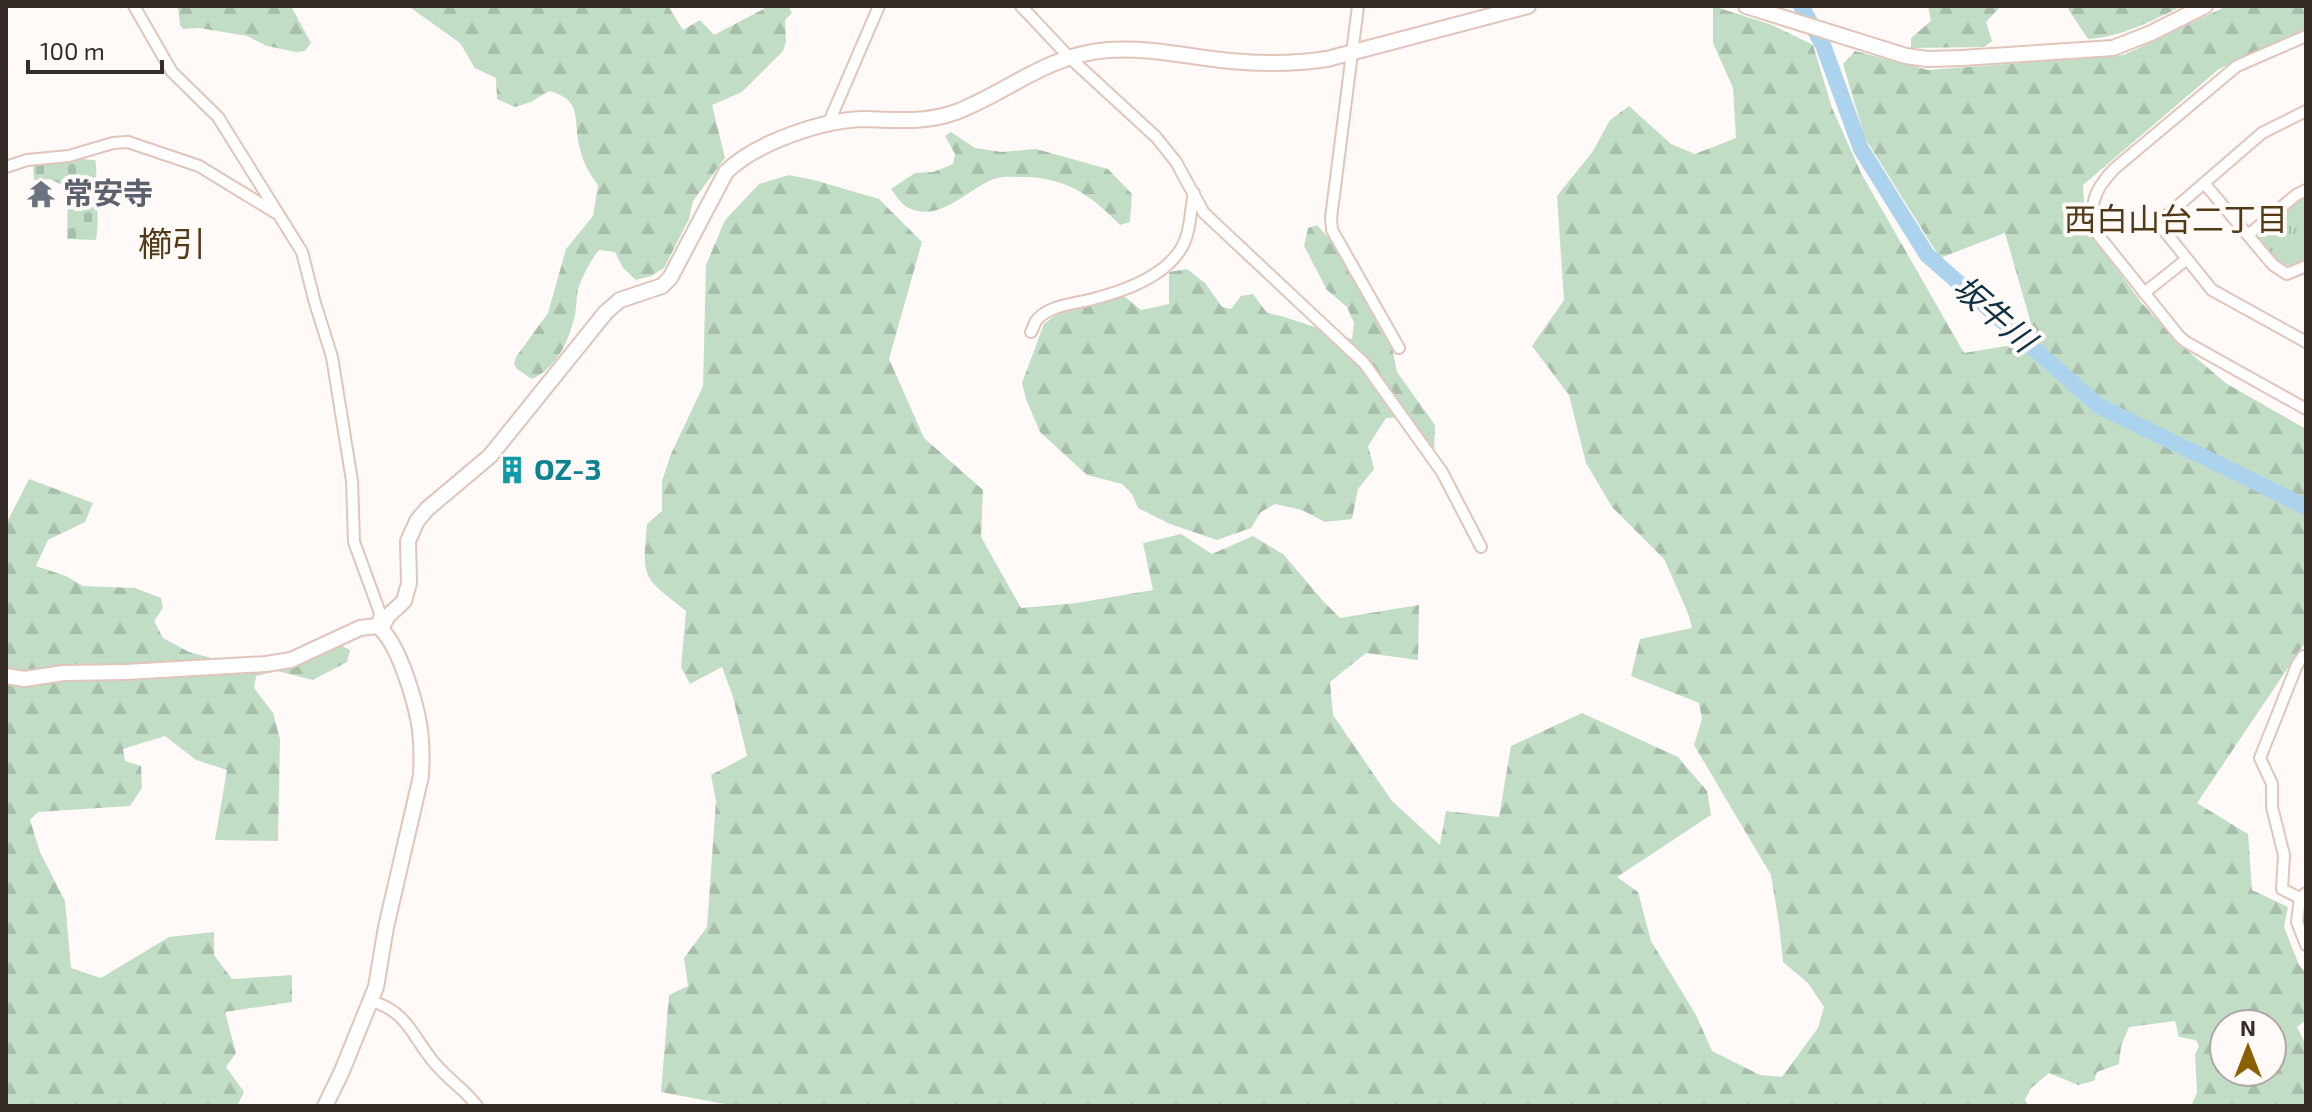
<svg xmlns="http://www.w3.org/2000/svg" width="2312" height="1112" font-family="'Exo 2','Noto Sans JP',sans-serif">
	<defs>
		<pattern id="forest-firs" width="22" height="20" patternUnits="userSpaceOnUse" patternTransform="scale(2)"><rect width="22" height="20" fill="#c2ddc6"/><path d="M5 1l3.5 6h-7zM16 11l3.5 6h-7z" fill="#a7beaa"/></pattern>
		<pattern id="cemetery-stones" width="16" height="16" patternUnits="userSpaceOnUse" patternTransform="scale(2)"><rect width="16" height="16" fill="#c2ddc6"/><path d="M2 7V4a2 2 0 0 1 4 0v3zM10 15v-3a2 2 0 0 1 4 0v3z" fill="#a7beaa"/></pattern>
		<pattern id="park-tufts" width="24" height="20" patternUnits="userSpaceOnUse" patternTransform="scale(2)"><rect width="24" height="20" fill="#c2ddc6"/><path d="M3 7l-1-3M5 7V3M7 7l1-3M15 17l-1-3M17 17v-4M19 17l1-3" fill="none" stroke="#a7beaa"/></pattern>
	</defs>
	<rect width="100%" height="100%" fill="#fff9f7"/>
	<!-- forest -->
	<g fill="url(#forest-firs)" fill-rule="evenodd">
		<polygon points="178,6 291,6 311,43 305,51 296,52 267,46 247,36 199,28 183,29 180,25"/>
		<path d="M408 6H668L683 30 700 20 714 35 769 6H788L792 13 785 20 786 42 783 51 742 92 712 105 725 158 693 201 689 219 664 268 651 276 636 280 623 268 615 252 599 250C590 261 583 275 578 289 576 297 577 306 575 314 570 339 557 368 532 379L517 369 514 364 516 357 548 313 566 249 593 216 598 185C589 173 582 161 579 145 573 118 583 100 549 91L531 102 515 107 497 99 496 78 475 68 460 43Z"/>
		<path d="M1713 6 1772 25 1813 45 1832 108 1861 173 1964 353 2036 341 2005 233 1940 258 1865 138 1843 64 1855 51 1928 70 2124 55 2227 6H2306V30L2219 69 2083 185 2085 219 2101 248 2141 302 2176 341 2227 384 2306 429V641L2197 803 2248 834 2252 890 2288 907 2284 927 2299 965 2306 973V1020L2297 1027 2306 1045V1106H2191L2197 1093 2195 1055 2199 1046 2196 1040 2179 1037 2175 1021 2129 1027 2121 1046 2119 1064 2097 1072 2094 1081 2078 1085 2049 1073 2030 1089 2025 1100 2029 1106H735L661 1092 669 995 688 986 684 958 707 927 716 801 711 775 747 756 733 697 722 667 690 684 681 667 686 611C642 576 642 580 647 524L662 511V481L671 454 703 386 706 265 725 220 759 184 789 175 814 180 879 199 922 242 889 359 924 438 983 490 981 537 1021 608 1077 603 1153 590 1143 543 1181 534 1212 554 1253 536 1283 554 1323 601 1340 618 1419 605 1418 660 1366 653 1330 682 1333 715 1392 801 1440 845 1446 811 1499 817 1511 746 1582 713 1678 757 1707 791 1711 815 1617 877 1638 892 1651 941 1696 1015 1712 1051 1760 1075 1782 1077 1818 1028 1824 1007 1808 983 1783 962 1779 924 1771 875 1694 745 1702 719 1699 703 1631 676 1640 639 1692 628 1688 613 1664 559 1612 507 1586 463 1569 395 1532 346 1564 300 1557 196 1593 151 1610 120 1629 106 1671 144 1695 154 1736 138 1733 88 1713 43ZM2224 1024H2272V1072H2224Z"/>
		<polygon points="1928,6 2001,6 1986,22 1992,41 1984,47 1911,48 1911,38 1931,21"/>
		<path d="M2071 6H2182C2151 21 2122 37 2088 39L2068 9Z"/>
		<path d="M951 132 975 148 1002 152 1036 149 1108 169 1132 194 1130 222 1120 225C1091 195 1065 177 1022 177 1014 177 1005 176 997 178 968 187 940 225 907 207 901 204 895 194 891 189L915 173 933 172 953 164 955 154 945 136Z"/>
		<polygon points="1317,225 1335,245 1392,347 1397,372 1435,425 1434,452 1407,417 1386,418 1368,446 1374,469 1358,489 1352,519 1325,522 1302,510 1275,504 1261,512 1251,528 1217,540 1170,524 1138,508 1132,494 1122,484 1087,475 1040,432 1026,399 1022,383 1044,324 1057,314 1124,296 1141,310 1169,304 1169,272 1187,269 1205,283 1222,307 1231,309 1241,296 1253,294 1267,313 1281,316 1352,339 1354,323 1347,307 1327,290 1304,246 1308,228"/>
		<polygon points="29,479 93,503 85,522 48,540 36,566 66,576 83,586 135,588 161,598 163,608 154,621 163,638 189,652 234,664 292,662 340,645 350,650 347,662 313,680 277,671 256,676 254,688 273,713 280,739 278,841 215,840 227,770 196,760 165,736 123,749 125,761 141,766 142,788 130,806 38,812 30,820 40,852 65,901 71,968 101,978 169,937 214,932 214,955 232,979 292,975 292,1002 225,1012 236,1053 226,1067 244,1092 237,1106 6,1106 6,524"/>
	</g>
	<!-- cemetery -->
	<path fill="url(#cemetery-stones)" d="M81 159 95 160C98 170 95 176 96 186 97 205 99 221 96 240L67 239 68 187 49 179 34 180 33 165Z"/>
	<!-- park -->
	<path fill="url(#park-tufts)" d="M2306 196V260C2277 274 2273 258 2255 236Z"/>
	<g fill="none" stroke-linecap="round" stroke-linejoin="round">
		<!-- river -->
		<polyline stroke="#acd3ee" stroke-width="16" points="1801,6 1823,45 1861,149 1927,255 2099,406 2306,507"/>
		<defs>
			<g id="street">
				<polyline points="134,6 172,72 218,117 302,252 315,303 332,357 352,481 354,542 380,613 377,626"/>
				<polyline points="1021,6 1069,57 1156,137 1176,162 1204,213 1364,363 1442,472 1481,547"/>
				<polyline points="1358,6 1331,218 1332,230 1399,348"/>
				<path d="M2306 36 2237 66 2114 169C2093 191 2087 208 2099 236L2179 336 2186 342 2306 409"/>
				<polyline points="2306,111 2262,133 2158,223 2212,290 2306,342"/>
				<polyline points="829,122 879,6"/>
				<polyline points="6,167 27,160 69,156 113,143 128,142 199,166 276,213"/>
				<polyline points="2204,183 2273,265 2287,274 2306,266"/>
				<polyline points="2248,235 2296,195 2306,190"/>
				<polyline points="2144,293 2187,259"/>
				<path d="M1031 332C1033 329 1034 324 1036 321 1048 305 1075 304 1093 299 1124 291 1165 277 1182 247 1191 231 1190 211 1194 193"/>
				<polyline points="2306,893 2300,898 2297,922 2306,945"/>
				<polyline points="2300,898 2282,889 2284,855 2272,807 2272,784 2260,758 2297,665 2303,656 2306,657"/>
				<path d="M370 1001C411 1011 414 1044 441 1070 453 1083 466 1091 477 1106"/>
			</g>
			<g id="secondary">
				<polyline points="1746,6 1906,56 1927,59 1962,58 2113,48 2151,33 2205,6"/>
				<path d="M381 628 388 616 404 601 409 583 408 541 417 521 427 509 490 456 606 312 620 300 662 286 670 278 726 172C755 143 824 119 866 119 897 120 926 123 956 112 1010 91 1046 55 1108 50 1148 47 1190 57 1230 61 1263 64 1294 64 1327 59L1528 6"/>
				<path d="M6 676 25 679 63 673 126 672 266 664 291 660 360 628 377 626C397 639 413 695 418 718 422 737 422 757 421 776L386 927 376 987 342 1071 325 1106"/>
			</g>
		</defs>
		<!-- street casing -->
		<use href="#street" stroke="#e0c5ba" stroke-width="14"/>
		<!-- secondary casing -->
		<use href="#secondary" stroke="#e0c5ba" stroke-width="18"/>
		<!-- street -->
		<use href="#street" stroke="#fff" stroke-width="10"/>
		<!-- secondary -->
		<use href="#secondary" stroke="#fff" stroke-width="14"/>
	</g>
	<!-- icons -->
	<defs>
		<symbol id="temple-bare" viewBox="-9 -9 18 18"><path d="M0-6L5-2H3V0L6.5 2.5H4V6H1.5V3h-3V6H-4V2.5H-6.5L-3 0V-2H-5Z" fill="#6b7280" stroke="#fff9f7" stroke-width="2.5" paint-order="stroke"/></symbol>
		<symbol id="building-bare" viewBox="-9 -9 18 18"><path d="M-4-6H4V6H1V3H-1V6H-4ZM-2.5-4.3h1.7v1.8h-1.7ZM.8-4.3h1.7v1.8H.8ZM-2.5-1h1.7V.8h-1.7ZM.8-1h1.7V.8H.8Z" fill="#0f9aa8" stroke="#fff9f7" stroke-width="2.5" paint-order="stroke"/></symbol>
	</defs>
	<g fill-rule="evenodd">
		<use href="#temple-bare" x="21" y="174" width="40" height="40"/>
		<use href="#building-bare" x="492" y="450" width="40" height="40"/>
	</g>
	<g text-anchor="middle" stroke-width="8" stroke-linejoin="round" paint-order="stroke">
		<!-- worship labels -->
		<g font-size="30" font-weight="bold" fill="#5b616d" stroke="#fff9f7" text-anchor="start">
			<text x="63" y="204">常安寺</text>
		</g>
		<!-- culture labels -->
		<g font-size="30" font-weight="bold" fill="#0d838f" stroke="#fff9f7" text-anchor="start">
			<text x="534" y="480">OZ-3</text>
		</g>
		<!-- neighbourhood labels -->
		<g font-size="32" fill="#503b16" stroke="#fff9f7">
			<text x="2176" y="231">西白山台二丁目</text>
		</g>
		<!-- water labels -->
		<g font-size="32" font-style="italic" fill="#0d2f42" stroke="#fff9f7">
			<text transform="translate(1994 314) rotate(41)" y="11">坂牛川</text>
		</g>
		<!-- quarter labels -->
		<g font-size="34" fill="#503b16" stroke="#fff9f7">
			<text x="172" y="256">櫛引</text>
		</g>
	</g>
	<!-- border -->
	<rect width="2312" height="1112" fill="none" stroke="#352b27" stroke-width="16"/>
	<!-- north arrow -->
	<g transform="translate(2248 1048)"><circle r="38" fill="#fff9f7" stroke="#aea7a4" stroke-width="2"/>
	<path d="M0-6L14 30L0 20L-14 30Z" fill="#8a6100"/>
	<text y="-12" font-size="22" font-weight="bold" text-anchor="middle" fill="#352b27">N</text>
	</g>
	<!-- scale -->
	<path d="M28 60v12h134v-12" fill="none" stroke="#352b27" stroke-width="4"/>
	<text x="40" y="60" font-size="24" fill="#352b27" stroke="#fff9f7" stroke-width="6" paint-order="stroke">100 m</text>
</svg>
